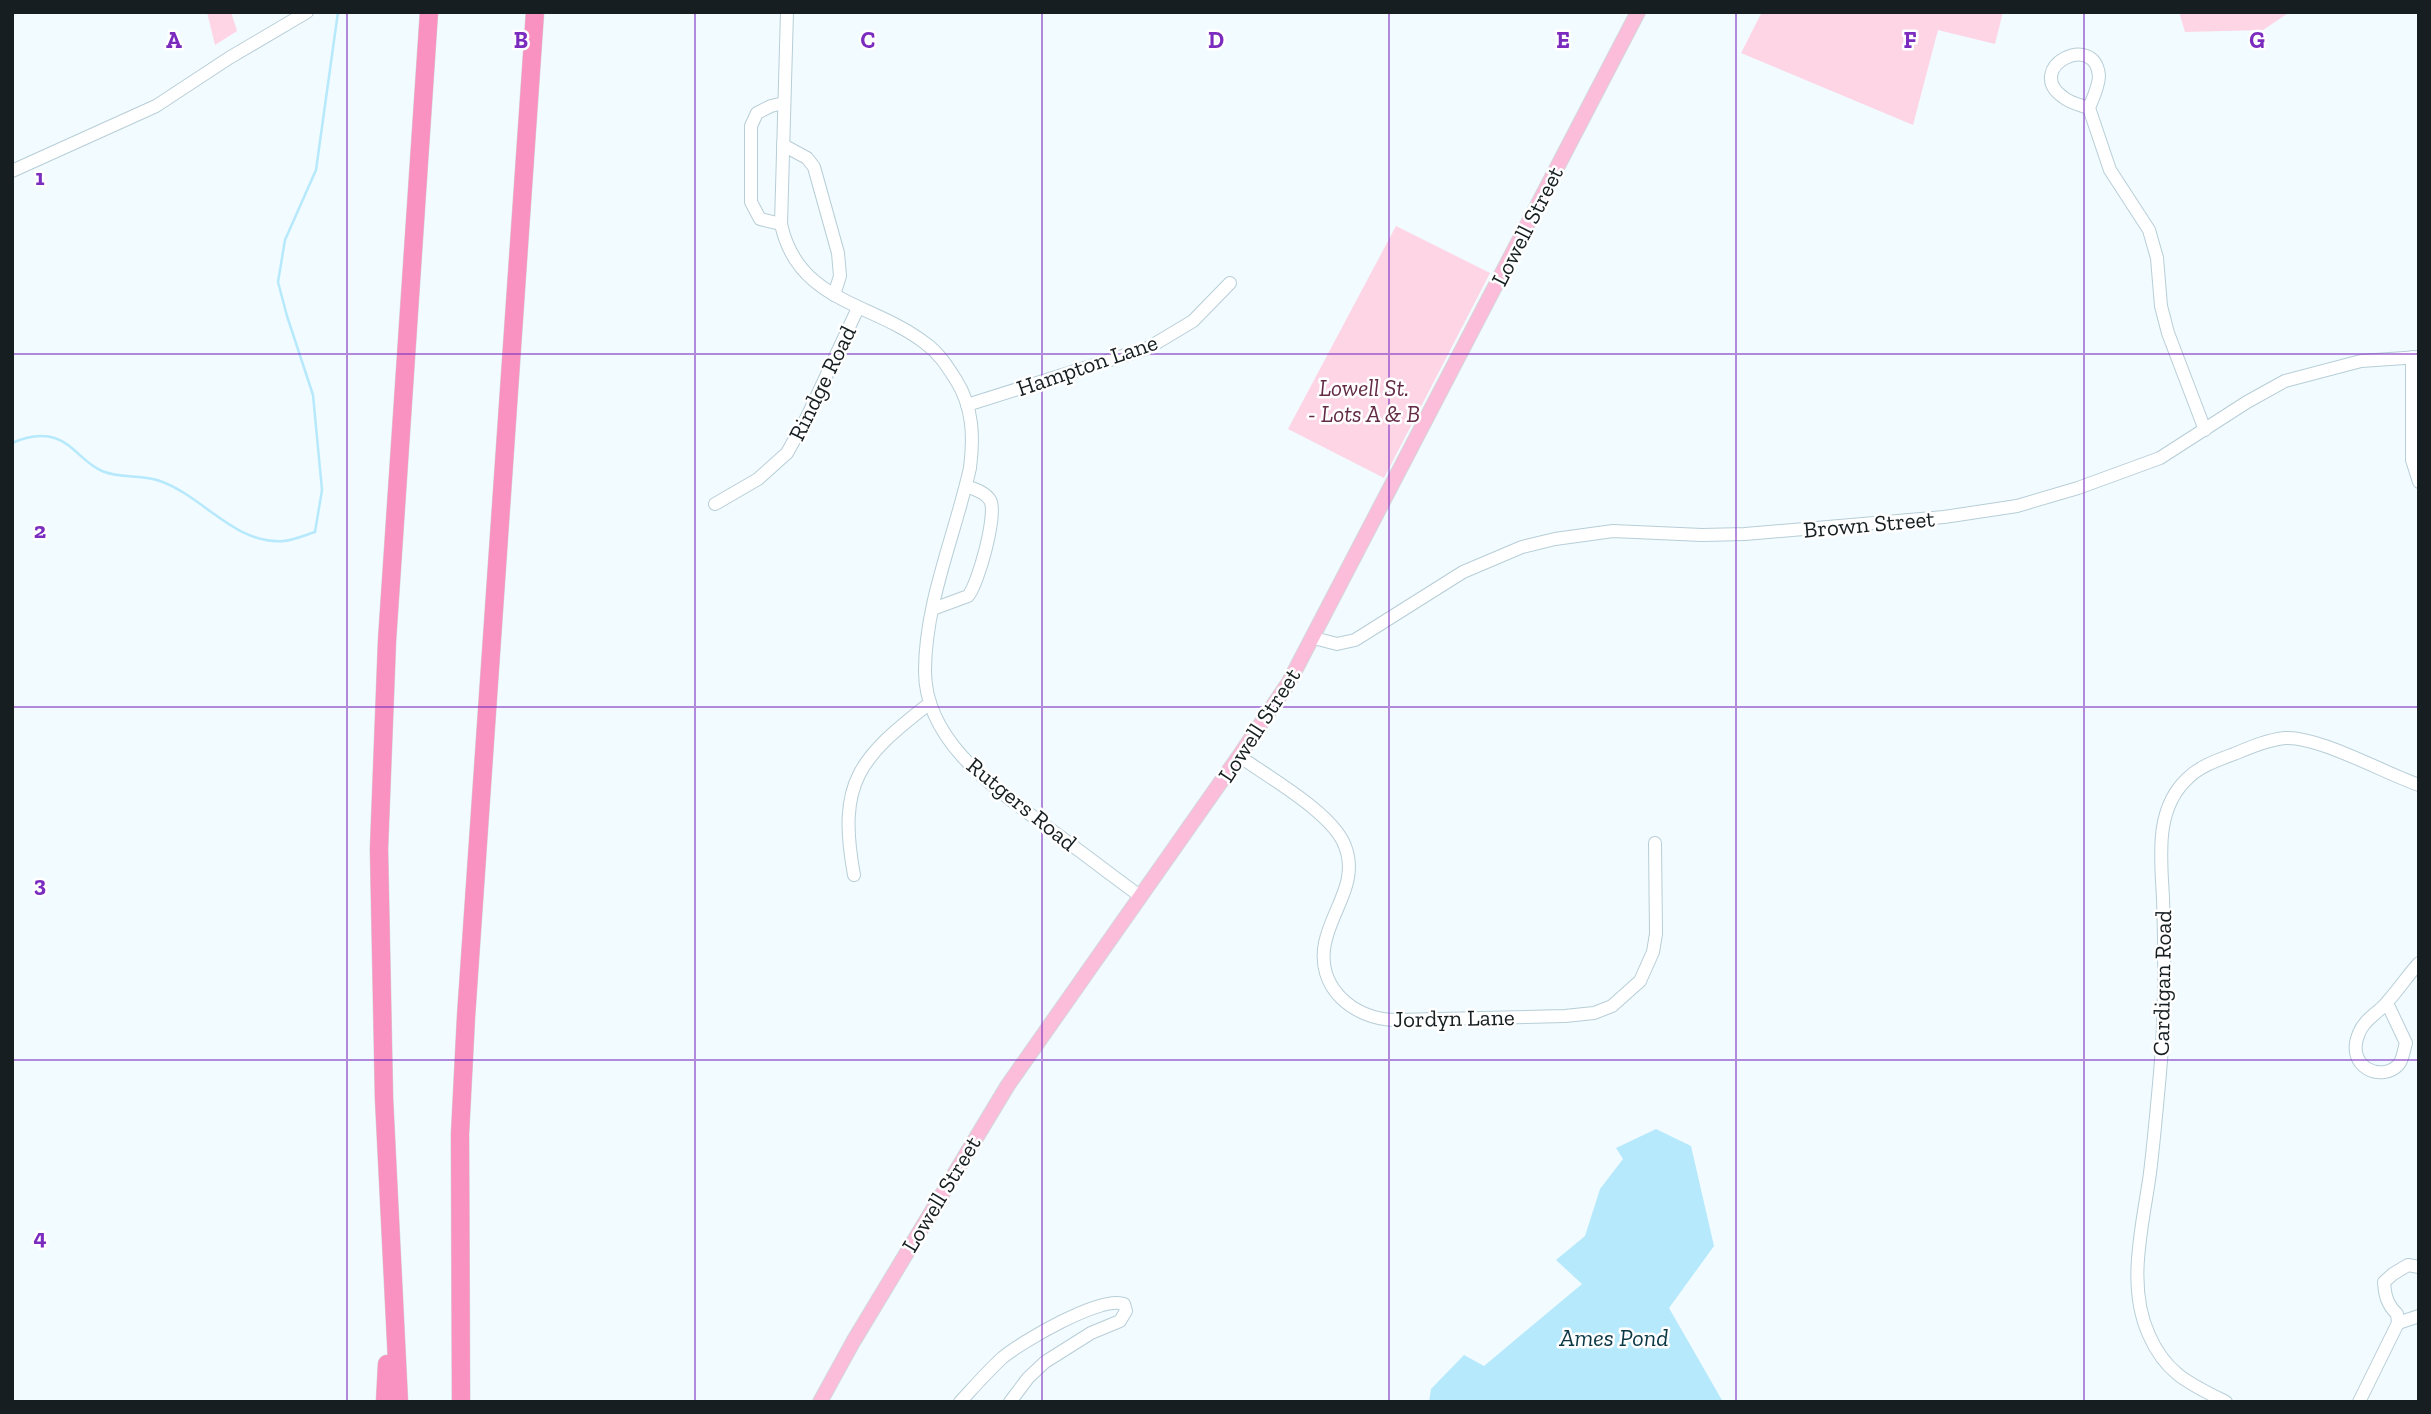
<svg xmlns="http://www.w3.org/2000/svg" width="2431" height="1414" font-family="'Zilla Slab',serif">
	<rect width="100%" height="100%" fill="#f2fbff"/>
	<!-- park -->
	<g fill="#fdd5e5">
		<polygon points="207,12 231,12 237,31 215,45"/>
		<polygon points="1762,12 2003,12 1995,44 1938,30 1913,125 1741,53"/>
		<polygon points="2179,12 2290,12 2263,30 2185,32"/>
		<polygon points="1396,226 1490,273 1384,478 1288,429"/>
	</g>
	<!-- water -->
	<polygon fill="#b6e9fc" points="1656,1129 1691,1146 1714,1246 1669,1308 1723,1402 1429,1402 1431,1389 1464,1355 1484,1366 1582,1284 1556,1260 1585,1236 1600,1189 1623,1159 1616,1148"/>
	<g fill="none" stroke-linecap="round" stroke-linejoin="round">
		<!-- stream -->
		<path stroke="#b6e9fc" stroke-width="2.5" d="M12 443C30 435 51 432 68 445 80 454 88 465 102 471 120 479 142 474 160 481 203 496 235 545 284 541 294 540 305 535 315 532L322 490 313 395 287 316 278 282 285 240 316 170 338 12"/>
		<defs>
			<g id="minor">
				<path d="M787 12 781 224C798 303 872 302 925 343 939 353 947 366 956 380 973 407 974 437 970 468 955 535 925 603 925 671 925 745 1002 793 1054 832 1083 853 1111 875 1140 896"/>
				<path d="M2089 108C2093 98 2099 86 2099 76 2095 30 2023 68 2063 97 2070 103 2080 105 2089 108L2110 170 2149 230 2157 258 2161 306 2168 333 2205 430"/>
				<polyline points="783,145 807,158 814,167 838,253 840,276 834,295"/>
				<polyline points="12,171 156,106 229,58 307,12"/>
				<polyline points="781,224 760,219 751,202 751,126 757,113 771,106 784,103"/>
				<polyline points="2412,357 2412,460 2419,482"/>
				<polyline points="967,405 1148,348 1193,321 1230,283"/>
				<polyline points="715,504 758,479 787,453 807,417 858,308"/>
				<path d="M933 609 968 596C978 585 998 513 990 500 985 492 974 489 966 486"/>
				<polyline points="1314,638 1337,644 1355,640 1463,572 1522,547 1555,539 1613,531 1702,535 1745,534 1944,517 2017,506 2078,488 2160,458 2247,402 2285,381 2361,361 2419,357"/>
				<path d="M1239 756C1268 777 1333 813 1345 846 1359 882 1332 909 1325 943 1316 988 1353 1018 1394 1020L1565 1016 1594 1013 1612 1006 1640 981 1653 952 1656 934 1655 843"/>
				<path d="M854 875C837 782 859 758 930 703"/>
				<path d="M2387 1003 2406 1043C2404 1049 2403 1059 2399 1064 2383 1083 2344 1068 2359 1033 2364 1019 2380 1012 2388 1001 2399 989 2408 975 2419 963"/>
				<polyline points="2398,1323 2419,1316"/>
				<path d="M960 1402C974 1387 987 1372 1002 1358 1021 1342 1101 1295 1124 1304L1126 1311 1120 1321 1091 1333 1045 1362 1028 1378 1010 1402"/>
				<path d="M2226 1402C2190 1384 2166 1374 2149 1335 2126 1285 2143 1225 2150 1173 2154 1140 2157 1106 2160 1073 2165 1015 2165 956 2163 898 2161 858 2154 809 2188 778 2200 766 2218 760 2234 754 2251 747 2267 740 2285 738 2319 736 2384 773 2419 785"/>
				<path d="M2359 1402 2398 1323 2397 1314C2387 1304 2385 1296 2384 1282L2393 1274 2408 1265 2419 1267"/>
			</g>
			<polyline id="major" points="820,1402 853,1342 1008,1085 1239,756 1289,682 1638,12"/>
			<g id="highway">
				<polyline points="385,1402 387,1364"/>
				<polyline points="399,1402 384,1098 379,849 387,641 429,12"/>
				<polyline points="461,1402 460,1134 466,1017 535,12"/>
			</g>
		</defs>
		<!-- minor casing -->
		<use href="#minor" stroke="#b7ced7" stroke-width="14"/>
		<!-- major casing -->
		<use href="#major" stroke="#d5d6d7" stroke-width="16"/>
		<!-- highway casing -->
		<use href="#highway" stroke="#d5d6d7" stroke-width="19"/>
		<!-- minor -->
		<use href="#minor" stroke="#fff" stroke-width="12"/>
		<!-- major -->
		<use href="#major" stroke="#fbbdda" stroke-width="14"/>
		<!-- highway -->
		<use href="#highway" stroke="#f991c1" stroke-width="18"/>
	</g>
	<!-- grid -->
	<path fill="none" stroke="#7b2cbf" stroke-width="2" stroke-opacity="0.55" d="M347 12V1402M695 12V1402M1042 12V1402M1389 12V1402M1736 12V1402M2084 12V1402M12 354H2419M12 707H2419M12 1060H2419"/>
	<g text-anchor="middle" stroke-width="5" stroke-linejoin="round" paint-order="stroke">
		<!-- street labels -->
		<g font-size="23" fill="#161e21" stroke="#fff">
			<text transform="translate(1527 226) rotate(-63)" y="8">Lowell Street</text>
			<text transform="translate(1087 365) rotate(-19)" y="8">Hampton Lane</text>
			<text transform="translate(822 383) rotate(-64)" y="8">Rindge Road</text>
			<text transform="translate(1869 524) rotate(-5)" y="8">Brown Street</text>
			<text transform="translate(1259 725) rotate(-57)" y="8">Lowell Street</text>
			<text transform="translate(1022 804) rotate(39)" y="8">Rutgers Road</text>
			<text transform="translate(2162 983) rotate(-89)" y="8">Cardigan Road</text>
			<text transform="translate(1454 1018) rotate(-1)" y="8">Jordyn Lane</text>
			<text transform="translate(941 1194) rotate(-59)" y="8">Lowell Street</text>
		</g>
		<!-- park labels -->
		<g font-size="23" font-style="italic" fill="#632b46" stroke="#fff">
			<text x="1364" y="396">Lowell St.<tspan x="1364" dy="26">- Lots A &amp; B</tspan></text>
		</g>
		<!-- water labels -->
		<g font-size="24" font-style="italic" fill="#0b3846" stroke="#fff">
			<text x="1614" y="1346">Ames Pond</text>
		</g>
	</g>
	<g font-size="23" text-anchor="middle" font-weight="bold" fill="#7b2cbf" stroke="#fff" stroke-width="5" stroke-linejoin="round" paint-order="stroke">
		<text x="174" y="48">A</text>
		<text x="521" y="48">B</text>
		<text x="868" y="48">C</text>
		<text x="1216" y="48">D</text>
		<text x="1563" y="48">E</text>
		<text x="1910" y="48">F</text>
		<text x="2257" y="48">G</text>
		<text x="40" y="185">1</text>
		<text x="40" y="538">2</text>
		<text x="40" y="892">3</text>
		<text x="40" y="1245">4</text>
	</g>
	<!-- border -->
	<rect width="2431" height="1414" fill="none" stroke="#161e21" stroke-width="28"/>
</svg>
